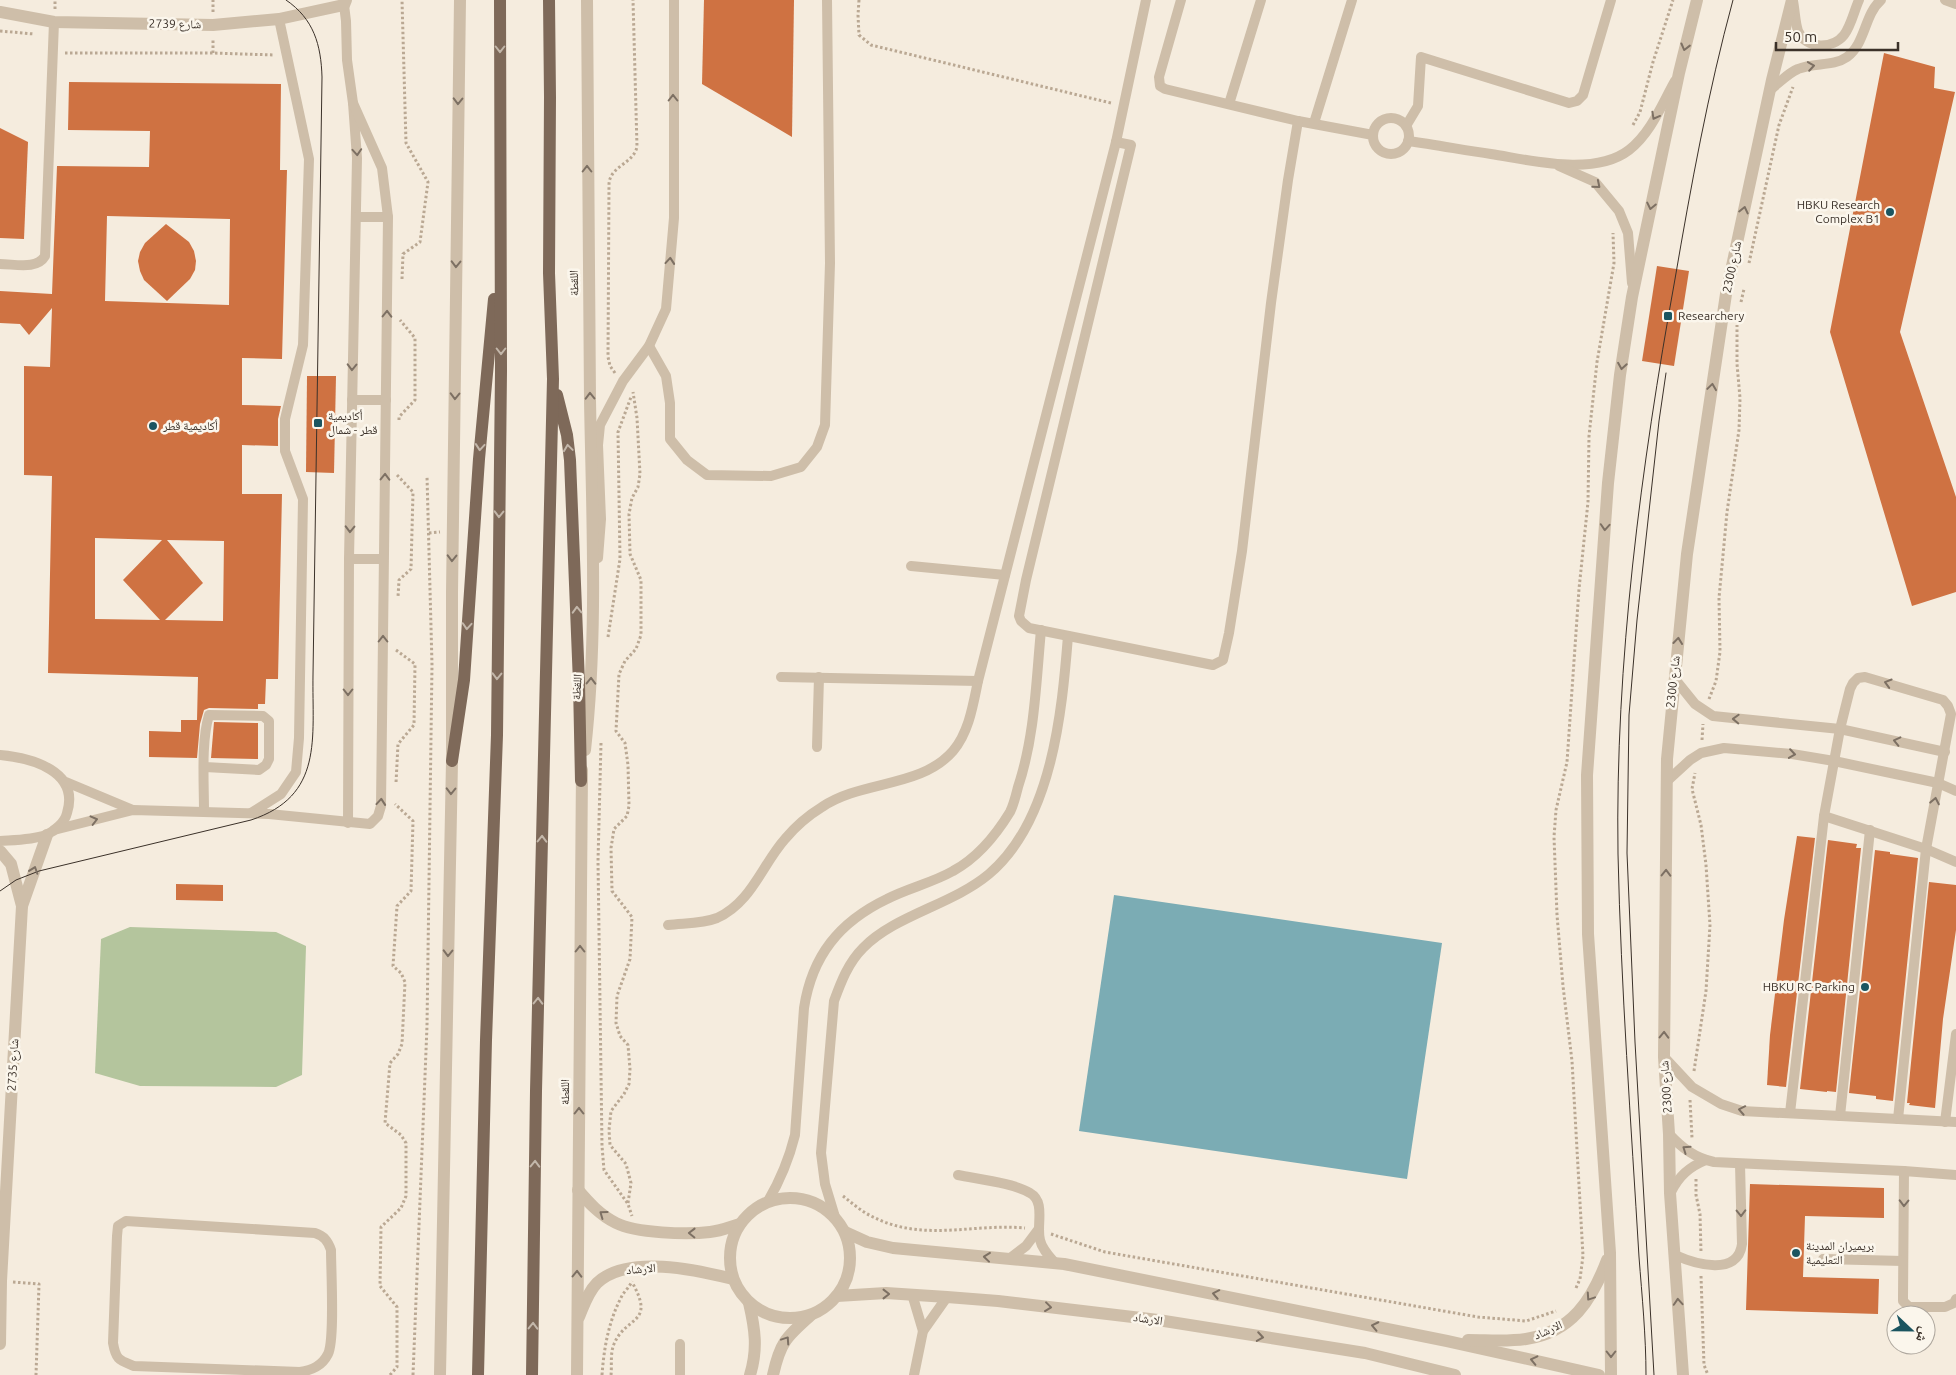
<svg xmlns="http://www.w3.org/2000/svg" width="1956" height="1375" font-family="Ubuntu,'Noto Naskh Arabic',sans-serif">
	<rect width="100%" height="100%" fill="#f5ecde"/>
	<!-- green -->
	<polygon fill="#b4c59d" points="130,927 276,932 306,946 302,1075 276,1087 140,1086 95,1073 101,939"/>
	<!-- water -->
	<polygon fill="#7bacb4" points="1114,895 1442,943 1407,1179 1079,1131"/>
	<!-- building -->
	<g fill="#cf7242" fill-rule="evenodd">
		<polygon points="704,0 794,0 792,137 702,84"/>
		<polygon points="1884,53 1935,67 1934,88 1955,92 1900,332 1956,497 1956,592 1912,606 1830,332"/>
		<path d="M69 82 281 84 280 170H287L282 359 242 358V405L281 406 278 419V446L242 445V494H282L278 679H266L265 704H258V709L209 708 204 710 200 724 197 758 149 757V731L181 732V720H197L198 677 48 673 52 476 24 475V366L50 367 52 308 29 335 20 324 0 323V291L52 294 57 166 149 167 150 131 68 130ZM107 216 230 219 229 305 105 301ZM95 538 162 540 123 580 160 620 95 619ZM167 540 224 541 223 621 165 620 203 583Z"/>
		<polygon points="0,128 28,142 24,239 0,238"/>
		<polygon points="166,224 189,242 194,251 196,261 195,270 190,279 167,301 144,280 140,271 138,261 140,252 145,243"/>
		<polygon points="1657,266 1689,271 1674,366 1642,361"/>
		<polygon points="307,376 336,376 334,473 306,472"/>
		<polygon points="214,722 258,723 258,759 211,758"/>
		<polygon points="1797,836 1815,838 1786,1087 1767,1085 1770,1035 1784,920"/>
		<polygon points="1828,840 1857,844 1856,848 1861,848 1836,1092 1827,1091 1827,1092 1800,1089"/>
		<polygon points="1875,850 1890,852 1890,854 1918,858 1893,1101 1876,1099 1876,1096 1849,1093"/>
		<polygon points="1929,882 1956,885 1956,930 1943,1019 1935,1108 1909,1105 1910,1103 1907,1103"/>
		<polygon points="176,884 223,885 223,901 176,900"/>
		<polygon points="1750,1184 1884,1188 1884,1218 1805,1216 1803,1277 1879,1279 1878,1314 1746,1310"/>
	</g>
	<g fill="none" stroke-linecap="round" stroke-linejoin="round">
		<!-- path -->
		<g stroke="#baa893" stroke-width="3" stroke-dasharray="2.5 2.5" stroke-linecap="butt">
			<polyline points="859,0 858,15 859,35 871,45 1111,103"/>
			<polyline points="55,9 55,0"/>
			<polyline points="213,12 213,0"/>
			<polyline points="0,31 34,34"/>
			<polyline points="65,53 213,53 274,55"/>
			<polyline points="213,53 213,38"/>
			<polyline points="1633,125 1640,112 1653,62 1673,0"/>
			<polyline points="1749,263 1779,125 1793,87"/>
			<polyline points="402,279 403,254 420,242 428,182 406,143 402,0"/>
			<polyline points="1741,302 1744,289"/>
			<path d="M615 373 610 366 608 357 609 184C610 166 633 164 637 147L633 0"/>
			<polyline points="399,420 399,417 415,400 415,338 400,320"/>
			<polyline points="397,475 413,492 411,569 399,580 398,597"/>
			<polyline points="429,533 440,532"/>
			<polyline points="608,637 620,559 618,432 631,397"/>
			<polyline points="396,650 415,664 414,725 398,744 396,783"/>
			<polyline points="1709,699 1716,681 1720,652 1719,598 1727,512 1739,430 1740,398 1737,364 1737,325"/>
			<polyline points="1702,740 1703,724"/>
			<polyline points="601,743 598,861 602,1146 604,1170 628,1204 632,1216"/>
			<polyline points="1694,1071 1706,991 1710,925 1706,865 1701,825 1692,789 1695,773"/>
			<polyline points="1690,1100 1692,1138"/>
			<polyline points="1696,1179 1696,1195 1700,1214 1701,1253"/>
			<path d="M843 1196C852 1203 861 1211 871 1216 923 1243 972 1223 1025 1228"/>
			<polyline points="628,1203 631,1183 626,1164 610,1145 609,1130 611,1111 624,1094 629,1084 630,1069 628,1045 620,1036 616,1023 617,996 630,959 632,917 612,891 611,848 614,829 627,816 629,806 628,765 625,743 616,731 619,674 625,661 636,649 641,635 641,580 630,554 629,514 632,498 638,487 640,474 637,418 633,392"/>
			<polyline points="1051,1234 1105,1252 1478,1317 1526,1321 1556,1311"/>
			<polyline points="1701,1276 1704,1365 1708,1375"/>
			<polyline points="13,1282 39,1284 36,1375"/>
			<polyline points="1576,1288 1580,1279 1583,1256 1572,1061 1563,986 1557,915 1554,837 1556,810 1567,762 1579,589 1588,502 1589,436 1597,362 1614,263 1613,233"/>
			<polyline points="390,1375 397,1367 397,1307 380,1286 381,1227 401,1208 406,1196 406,1143 401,1135 385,1123 390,1063 398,1054 402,1044 405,982 401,973 393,966 397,906 411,891 413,821 395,804"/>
			<polyline points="413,1375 427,1026 432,665 427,476"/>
			<path d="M602 1375C604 1347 609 1319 623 1294 626 1290 630 1286 632 1281"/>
			<path d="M611 1375C612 1366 610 1353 614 1344 626 1315 656 1325 632 1282"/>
		</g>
		<!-- lane -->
		<g stroke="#cebea9" stroke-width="10">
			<polyline points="1181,0 1159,77 1160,86 1165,89 1298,121 1373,135"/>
			<polyline points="1945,0 1956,4"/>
			<path d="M1793 1C1795 11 1795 22 1798 31 1806 50 1833 49 1844 35 1851 26 1854 11 1859 0"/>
			<polyline points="344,5 346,21 347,60 353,103 357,158 349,559 348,823"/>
			<path d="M1770 90C1779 83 1788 73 1798 69 1814 62 1833 67 1847 57 1866 43 1864 15 1881 0"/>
			<polyline points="1229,104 1261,0"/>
			<circle cx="1391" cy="136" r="18"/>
			<polyline points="1314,123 1352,0"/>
			<polyline points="1406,126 1418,106 1421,57 1569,103 1577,101 1583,95 1611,0"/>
			<path d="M1408 141C1436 145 1464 150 1491 154 1530 160 1594 177 1629 150 1651 133 1662 104 1675 81"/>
			<polyline points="1116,142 1131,145 1026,580 1019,616 1021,621 1029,628 1213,665 1223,660 1229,633 1242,551 1271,303 1288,180 1298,121"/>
			<polyline points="1559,166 1595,182 1619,211 1628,233 1632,283"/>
			<polyline points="357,217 388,217"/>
			<path d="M0 264C15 264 37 270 45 256L54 22"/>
			<polyline points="649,346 666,376 670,403 670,439 687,460 707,475 771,476 801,467 817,447 825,425 830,263 827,0"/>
			<polyline points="352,400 386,400"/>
			<polyline points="598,558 601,519 598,445 600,425 623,381 649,346 666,309 674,218 674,0"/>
			<polyline points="349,559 383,559"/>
			<polyline points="911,566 1005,575"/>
			<polyline points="781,677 978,681"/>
			<polyline points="1674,678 1695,704 1713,716 1840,729 1945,752"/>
			<polyline points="817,747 819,677"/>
			<path d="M0 755C32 758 80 771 67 813 65 822 55 831 46 835 32 840 15 840 0 841"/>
			<polyline points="1667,781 1690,760 1701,753 1724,748 1792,754 1834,761 1938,783 1956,791"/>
			<polyline points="66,782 133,810"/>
			<path d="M204 811C204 783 201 741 209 715L263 716 269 721V759L266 765 259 770 205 767"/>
			<polyline points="251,813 281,794 296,772 299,738 303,499 285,451 285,419 303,345 309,159 279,19"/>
			<polyline points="1824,816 1926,849 1956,862"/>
			<polyline points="54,830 133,810 269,814 370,824 378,816 381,806 388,217 382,168 353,103"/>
			<path d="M668 925C684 923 702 924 717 918 751 903 762 865 785 839 795 827 809 815 822 807 862 780 921 788 953 751 969 732 973 705 978 681L1116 142 1146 0"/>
			<polyline points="1664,1057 1692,1087 1721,1104 1742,1111 1956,1122"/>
			<polyline points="1790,1113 1824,816 1840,729 1850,689 1853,683 1858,678 1865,677 1943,700 1948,706 1951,714 1926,849 1898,1119"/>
			<polyline points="1840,1116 1870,830"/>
			<polyline points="1945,1122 1956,1034"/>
			<path d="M1669 1134C1682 1148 1695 1158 1714 1162L1904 1171"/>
			<path d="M958 1175C977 1179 1014 1183 1030 1193 1046 1202 1036 1225 1040 1240 1042 1249 1049 1256 1055 1263"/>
			<polyline points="1956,1175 1904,1171 1903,1297 1903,1301 1909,1307 1945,1307 1954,1303 1956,1299"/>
			<path d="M1671 1192C1679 1176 1689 1167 1706 1160"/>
			<path d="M768 1201C781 1179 789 1159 795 1135L804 1008C812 956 839 922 887 899 908 888 932 883 953 871 977 858 996 835 1010 812 1014 804 1016 795 1018 787 1035 736 1036 682 1041 630"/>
			<path d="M835 1217 825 1184 821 1153 834 1001C841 982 848 963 863 948 895 915 952 905 989 874 1052 821 1062 712 1068 636"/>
			<path d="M126 1221 315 1233C324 1236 328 1241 331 1250 331 1271 335 1340 328 1354 322 1366 312 1370 300 1372L134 1366C119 1360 116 1360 113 1343L117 1236 118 1226Z"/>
			<path d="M1675 1255C1695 1264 1738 1277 1742 1244L1740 1164"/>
			<polyline points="1009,1259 1026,1246 1038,1230"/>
			<polyline points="1823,1259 1903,1261"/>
			<polyline points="912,1294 923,1331"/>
			<polyline points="680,1344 680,1375"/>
			<polyline points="914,1375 923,1331 947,1297"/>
		</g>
		<!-- street -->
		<g stroke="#cebea9" stroke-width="12">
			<polyline points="0,12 54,22 213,25 279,19 344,5 346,0"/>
			<path d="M585 750C598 634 592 516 590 400 588 266 587 133 587 0"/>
			<polyline points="0,851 11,864 22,906"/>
			<path d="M578 1190C589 1203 600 1215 616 1223 636 1233 687 1235 710 1232 721 1231 730 1227 740 1224"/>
			<circle cx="790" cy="1258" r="60"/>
			<polyline points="845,1232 867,1242 893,1248 1064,1264 1447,1341 1599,1375"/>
			<polyline points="837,1296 886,1293 947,1297 998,1301 1158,1320 1365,1353 1455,1375"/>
			<path d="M749 1303C755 1329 758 1349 750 1375"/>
			<path d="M579 1317C584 1305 588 1292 597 1283 627 1254 697 1270 733 1279"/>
			<path d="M1468 1340C1487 1340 1507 1342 1526 1339 1572 1332 1592 1300 1607 1260"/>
			<polyline points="0,1344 1,1281 22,906 47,835"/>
			<polyline points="440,1375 452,761 452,593 460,0"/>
			<polyline points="577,1375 582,770"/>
			<path d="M773 1375C780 1343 786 1337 810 1316"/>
			<polyline points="1611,1375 1610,1253 1588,934 1587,775 1608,483 1620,375 1632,297 1679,73 1697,0"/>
			<polyline points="1683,1375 1670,1193 1669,1134 1664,1057 1667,759 1687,554 1726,294 1772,80 1792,0"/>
		</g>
		<!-- primary -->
		<g stroke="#7e6959" stroke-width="12">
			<polyline points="557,395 567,435 570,460 579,683 581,781"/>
			<polyline points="452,761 464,680 479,459 494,299"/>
			<polyline points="478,1375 486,1040 497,735 501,371 500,0"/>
			<polyline points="532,1375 536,1091 553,379 549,273 550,97 549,0"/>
		</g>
		<!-- tram -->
		<g stroke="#3b3129" stroke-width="1">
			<path d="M0 891 16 880 39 871 251 820C324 796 312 738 313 675L322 77C321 45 314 19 286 0"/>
			<path d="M1646 1375C1646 1336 1642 1296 1639 1257 1631 1123 1621 988 1618 854 1615 662 1641 467 1675 279 1691 186 1708 92 1733 0"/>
			<polyline points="1654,1375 1635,1042 1627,853 1629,715 1637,620 1659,421 1666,373"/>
		</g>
	</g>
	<!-- one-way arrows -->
	<defs><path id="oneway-chevron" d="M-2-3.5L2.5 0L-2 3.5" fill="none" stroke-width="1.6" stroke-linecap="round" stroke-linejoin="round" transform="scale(1.25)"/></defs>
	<g stroke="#7d7063">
		<use href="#oneway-chevron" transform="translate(1685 47) rotate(104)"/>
		<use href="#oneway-chevron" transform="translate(1811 66) rotate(-9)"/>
		<use href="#oneway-chevron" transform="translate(673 98) rotate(-90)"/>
		<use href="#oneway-chevron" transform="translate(458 101) rotate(91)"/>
		<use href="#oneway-chevron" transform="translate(1655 116) rotate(119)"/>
		<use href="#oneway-chevron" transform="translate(357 152) rotate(86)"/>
		<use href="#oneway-chevron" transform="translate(587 169) rotate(-90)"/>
		<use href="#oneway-chevron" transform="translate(1597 185) rotate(40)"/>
		<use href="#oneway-chevron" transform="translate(1651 206) rotate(102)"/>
		<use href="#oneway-chevron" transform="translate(1744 210) rotate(-77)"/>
		<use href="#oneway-chevron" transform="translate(670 261) rotate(-85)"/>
		<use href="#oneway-chevron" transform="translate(456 264) rotate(91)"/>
		<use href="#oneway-chevron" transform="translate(387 314) rotate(-89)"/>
		<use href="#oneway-chevron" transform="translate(1622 366) rotate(99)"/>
		<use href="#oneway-chevron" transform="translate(352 367) rotate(91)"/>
		<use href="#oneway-chevron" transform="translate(1712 387) rotate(-82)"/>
		<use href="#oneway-chevron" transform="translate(455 396) rotate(91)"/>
		<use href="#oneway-chevron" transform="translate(590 396) rotate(-91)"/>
		<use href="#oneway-chevron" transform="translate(385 477) rotate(-89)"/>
		<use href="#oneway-chevron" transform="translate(1605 527) rotate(94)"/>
		<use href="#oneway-chevron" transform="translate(350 529) rotate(91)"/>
		<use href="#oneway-chevron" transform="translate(452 558) rotate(91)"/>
		<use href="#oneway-chevron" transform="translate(383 639) rotate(-90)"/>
		<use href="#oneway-chevron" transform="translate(1678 641) rotate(-84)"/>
		<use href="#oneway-chevron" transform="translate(591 681) rotate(-89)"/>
		<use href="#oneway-chevron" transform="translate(1888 683) rotate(-164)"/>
		<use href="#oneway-chevron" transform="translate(348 692) rotate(90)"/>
		<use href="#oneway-chevron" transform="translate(1736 719) rotate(-178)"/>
		<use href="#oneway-chevron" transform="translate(1897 741) rotate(-167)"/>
		<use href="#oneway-chevron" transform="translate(1792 754) rotate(8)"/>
		<use href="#oneway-chevron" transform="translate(451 791) rotate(91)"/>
		<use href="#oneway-chevron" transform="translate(1935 801) rotate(-79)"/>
		<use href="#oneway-chevron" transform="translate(381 802) rotate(-85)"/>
		<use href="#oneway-chevron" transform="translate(94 820) rotate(-14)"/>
		<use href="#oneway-chevron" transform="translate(34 870) rotate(-71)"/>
		<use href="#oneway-chevron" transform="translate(1666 873) rotate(-89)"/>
		<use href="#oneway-chevron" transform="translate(580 949) rotate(-90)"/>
		<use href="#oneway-chevron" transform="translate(448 953) rotate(91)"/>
		<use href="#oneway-chevron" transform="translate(1664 1035) rotate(-89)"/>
		<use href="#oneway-chevron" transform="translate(1742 1110) rotate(-169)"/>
		<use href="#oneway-chevron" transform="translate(579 1111) rotate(-90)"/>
		<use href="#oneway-chevron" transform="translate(1686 1149) rotate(-145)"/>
		<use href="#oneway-chevron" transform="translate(1904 1203) rotate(91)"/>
		<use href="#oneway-chevron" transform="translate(1741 1213) rotate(89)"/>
		<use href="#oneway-chevron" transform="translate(603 1214) rotate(-144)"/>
		<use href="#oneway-chevron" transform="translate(692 1233) rotate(-179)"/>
		<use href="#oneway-chevron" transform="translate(987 1257) rotate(-174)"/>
		<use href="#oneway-chevron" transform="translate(577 1274) rotate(-89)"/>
		<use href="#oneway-chevron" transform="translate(886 1294)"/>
		<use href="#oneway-chevron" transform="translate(1216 1294) rotate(-169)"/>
		<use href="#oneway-chevron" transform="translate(1590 1297) rotate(124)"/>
		<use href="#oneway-chevron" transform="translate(1678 1302) rotate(-94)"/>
		<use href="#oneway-chevron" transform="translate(1048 1307) rotate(7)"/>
		<use href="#oneway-chevron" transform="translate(1375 1326) rotate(-168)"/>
		<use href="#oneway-chevron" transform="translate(1260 1337) rotate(9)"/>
		<use href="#oneway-chevron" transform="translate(786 1340) rotate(-56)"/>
		<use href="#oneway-chevron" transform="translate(1611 1354) rotate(90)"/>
		<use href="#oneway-chevron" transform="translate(1534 1360) rotate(-167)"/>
	</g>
	<g stroke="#c3b7aa">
		<use href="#oneway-chevron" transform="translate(500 49) rotate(90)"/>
		<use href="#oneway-chevron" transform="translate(501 351) rotate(90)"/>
		<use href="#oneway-chevron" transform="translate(480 447) rotate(95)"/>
		<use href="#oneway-chevron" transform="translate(568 448) rotate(-98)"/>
		<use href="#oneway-chevron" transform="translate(499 514) rotate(91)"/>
		<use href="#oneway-chevron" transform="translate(577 610) rotate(-92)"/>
		<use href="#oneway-chevron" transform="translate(467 626) rotate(94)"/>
		<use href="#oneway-chevron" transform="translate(497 676) rotate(91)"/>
		<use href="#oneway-chevron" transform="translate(542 839) rotate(-89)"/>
		<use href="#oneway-chevron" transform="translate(538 1001) rotate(-89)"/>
		<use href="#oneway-chevron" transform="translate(535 1164) rotate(-89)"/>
		<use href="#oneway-chevron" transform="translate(533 1326) rotate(-89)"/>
	</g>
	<!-- markers -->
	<g fill="#1b5560" stroke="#fbf6ec" stroke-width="2">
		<circle cx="1890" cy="212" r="5"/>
		<rect x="1663" y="311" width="10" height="10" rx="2.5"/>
		<rect x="313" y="418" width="10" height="10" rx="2.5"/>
		<circle cx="153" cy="426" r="5"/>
		<circle cx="1865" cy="987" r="5"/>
		<circle cx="1796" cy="1253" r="5"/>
	</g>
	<g text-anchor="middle" stroke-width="5" stroke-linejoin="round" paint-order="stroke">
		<!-- street labels -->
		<g font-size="12" fill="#3b3129" stroke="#fbf6ec">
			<text transform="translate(175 24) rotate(1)" y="4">شارع 2739</text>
			<text transform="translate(1732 267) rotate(-78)" y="4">شارع 2300</text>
			<text transform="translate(574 283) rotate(-91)" y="4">اللقطة</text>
			<text transform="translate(1673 682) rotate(-84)" y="4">شارع 2300</text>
			<text transform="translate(577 687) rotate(-87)" y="4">اللقطة</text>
			<text transform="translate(13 1065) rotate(-87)" y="4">شارع 2735</text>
			<text transform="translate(1666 1087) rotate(-94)" y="4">شارع 2300</text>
			<text transform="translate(565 1092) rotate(-90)" y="4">اللقطة</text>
			<text transform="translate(641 1269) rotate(-5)" y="4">الارشاد</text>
			<text transform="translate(1148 1319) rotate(8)" y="4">الارشاد</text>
			<text transform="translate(1548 1330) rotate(-24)" y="4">الارشاد</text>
		</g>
		<!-- poi labels -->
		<g font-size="12" fill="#3b3129" stroke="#fbf6ec" text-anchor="start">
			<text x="1880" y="209" text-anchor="end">HBKU Research<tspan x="1880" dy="14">Complex B1</tspan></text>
			<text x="1678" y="320">Researchery</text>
			<text x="328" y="420">أكاديمية<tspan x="328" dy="14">قطر - شمال</tspan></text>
			<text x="163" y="430">أكاديمية قطر</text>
			<text x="1855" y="991" text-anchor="end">HBKU RC Parking</text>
			<text x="1806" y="1250">بريميران المدينة<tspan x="1806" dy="14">التعليمية</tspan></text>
		</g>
	</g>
	<!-- north arrow -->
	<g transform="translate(1911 1330) rotate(112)"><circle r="24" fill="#fbf6ec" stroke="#aea79e"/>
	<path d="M0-4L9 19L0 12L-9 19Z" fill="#1b5560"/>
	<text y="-8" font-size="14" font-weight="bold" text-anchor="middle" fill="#3b3129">ش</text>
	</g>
	<!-- scale -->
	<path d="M1776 42v8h122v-8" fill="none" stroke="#3b3129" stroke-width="2.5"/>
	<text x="1784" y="42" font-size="15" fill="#3b3129" stroke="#fbf6ec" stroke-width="4" paint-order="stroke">50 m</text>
</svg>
